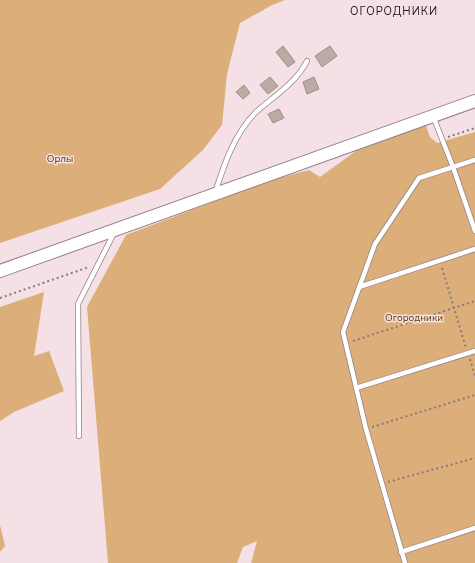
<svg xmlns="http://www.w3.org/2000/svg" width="475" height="563" font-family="'Nunito Sans',sans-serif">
	<rect width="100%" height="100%" fill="#f4e0e5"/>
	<!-- green -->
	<g fill="#dcae7a">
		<polygon points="0,0 285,0 272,5 240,23 227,74 222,125 203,150 160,189 0,243"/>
		<polygon points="426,126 430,137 437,143 475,132 475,563 251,563 257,541 243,547 237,563 108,563 87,307 126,235 268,181 309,170 320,177 360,148 413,127"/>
		<polygon points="44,292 34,356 49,351 64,391 14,412 0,421 0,307"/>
		<polygon points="0,525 5,546 0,552"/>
	</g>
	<!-- building -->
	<g fill="#bdaaa5" stroke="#9f8d88">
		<polygon points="283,46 295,62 288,67 276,52"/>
		<polygon points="330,46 337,56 322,67 315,56"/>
		<polygon points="270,77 278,86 268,94 260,85"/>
		<polygon points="314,77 319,89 307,94 303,82"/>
		<polygon points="244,85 250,93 243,99 236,92"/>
		<polygon points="279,109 284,118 273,123 268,114"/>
	</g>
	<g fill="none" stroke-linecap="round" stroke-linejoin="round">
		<defs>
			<g id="service">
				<polyline points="475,160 453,167 475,231"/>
				<path d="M215 193C224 165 234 134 256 112 274 96 296 83 307 61"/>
				<polyline points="359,287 475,249"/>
				<polyline points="356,388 475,351"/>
				<polyline points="79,436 78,304 114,233"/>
				<polyline points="401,552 475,528"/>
				<polyline points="405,563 366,429 343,332 375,244 419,178 453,167 433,116"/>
			</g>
			<polyline id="secondary" points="0,271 475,101"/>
		</defs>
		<!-- service casing -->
		<use href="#service" stroke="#928085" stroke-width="6"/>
		<!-- secondary casing -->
		<use href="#secondary" stroke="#928085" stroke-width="14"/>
		<!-- path -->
		<g stroke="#87797c" stroke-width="2" stroke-dasharray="2 3" stroke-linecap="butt">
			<polyline points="448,137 475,128"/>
			<polyline points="442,268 466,348"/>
			<polyline points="0,298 89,267"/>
			<polyline points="353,341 475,301"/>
			<polyline points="470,359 475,376"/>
			<polyline points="372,427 475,395"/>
			<polyline points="388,482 475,458"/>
		</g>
		<!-- service -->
		<use href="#service" stroke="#fff" stroke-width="4.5"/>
		<!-- secondary -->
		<use href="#secondary" stroke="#fff" stroke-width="12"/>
	</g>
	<g text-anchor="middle" stroke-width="3" stroke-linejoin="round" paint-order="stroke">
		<!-- park labels -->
		<g font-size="10" fill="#633c01" stroke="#f4e0e5">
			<text x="60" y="162">Орлы</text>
			<text x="414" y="321">Огородники</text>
		</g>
		<!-- neighbourhood labels -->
		<g font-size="11" letter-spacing="1" fill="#20191a" stroke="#f4e0e5">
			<text x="394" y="15">ОГОРОДНИКИ</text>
		</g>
	</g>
</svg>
